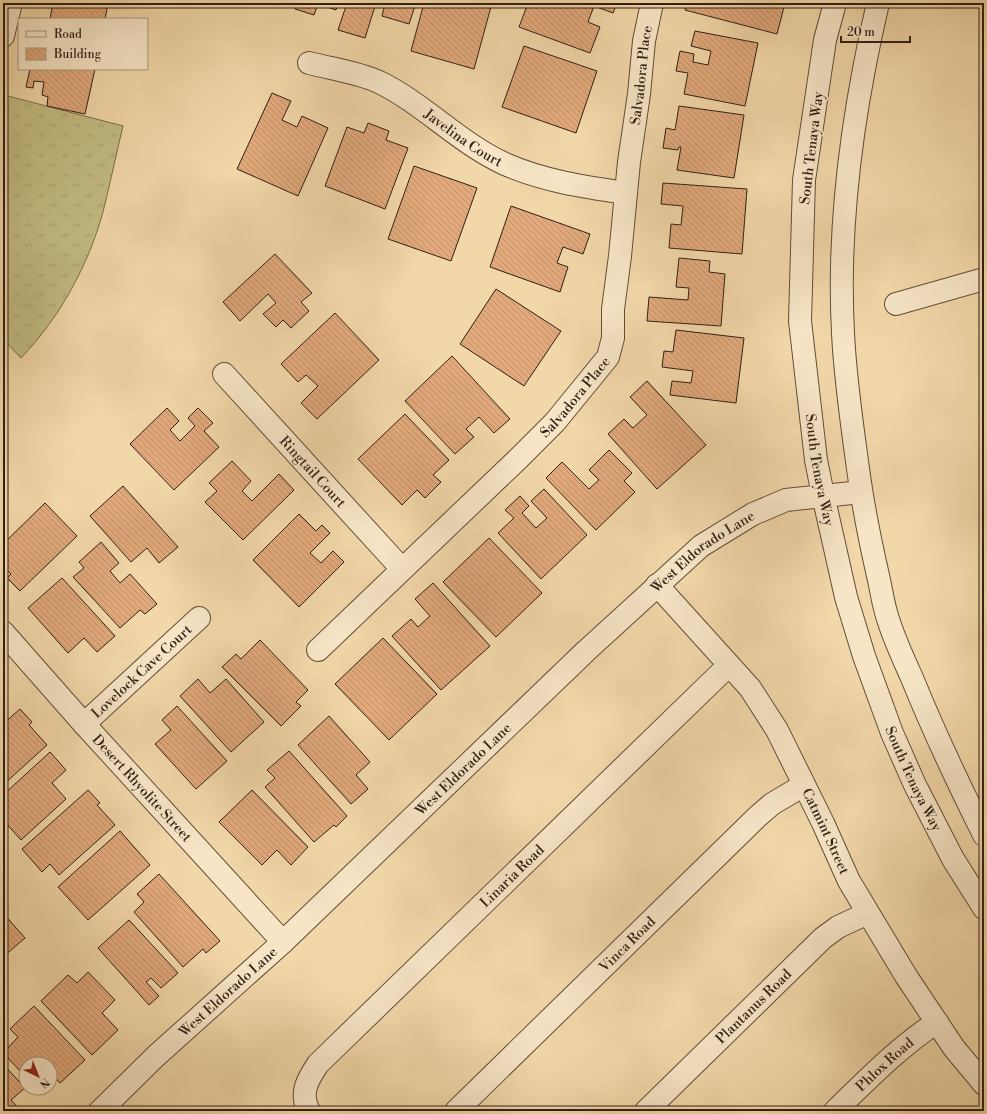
<svg xmlns="http://www.w3.org/2000/svg" width="987" height="1114" font-family="'Libre Bodoni',serif">
	<defs>
		<pattern id="grass-tufts" width="24" height="20" patternUnits="userSpaceOnUse"><rect width="24" height="20" fill="#c2bc82"/><path d="M3 7l-1-3M5 7V3M7 7l1-3M15 17l-1-3M17 17v-4M19 17l1-3" fill="none" stroke="#a7a170"/></pattern>
		<pattern id="building-back-hatch" width="6" height="6" patternUnits="userSpaceOnUse"><rect width="6" height="6" fill="#e1a97c"/><path d="M-1 5l2 2M0 0l6 6M5-1l2 2" fill="none" stroke="#c1916a"/></pattern>
	</defs>
	<rect width="100%" height="100%" fill="#f2d7a8"/>
	<filter id="stains"><feTurbulence type="fractalNoise" baseFrequency=".005" numOctaves="4"/><feColorMatrix values="0 0 0 0 .2 0 0 0 0 .09 0 0 0 0 .02 0 0 0 .5 -.17"/></filter>
	<radialGradient id="worn" r=".72"><stop offset=".6" stop-color="#630" stop-opacity="0"/><stop offset="1" stop-color="#630" stop-opacity=".3"/></radialGradient>
	<!-- grass -->
	<path fill="url(#grass-tufts)" stroke="#796e4c" d="M4 95 123 126C116 155 110 184 103 212 88 266 60 317 21 358L3 339Z"/>
	<!-- building -->
	<g fill="url(#building-back-hatch)" stroke="#301f17">
		<polygon points="53,3 108,3 105,19 50,19"/>
		<polygon points="296,3 338,3 336,10 318,4 314,15 295,9"/>
		<polygon points="347,3 376,3 365,38 338,30"/>
		<polygon points="380,3 416,3 409,24 382,16 385,4"/>
		<polygon points="424,3 492,3 474,69 411,51"/>
		<polygon points="528,3 617,3 613,13 594,6 588,22 600,27 590,53 519,27"/>
		<polygon points="687,3 785,3 777,34 685,10"/>
		<polygon points="695,31 758,43 745,106 684,94 688,73 676,71 680,51 694,54 693,62 708,65 711,51 691,46"/>
		<polygon points="524,46 597,71 576,133 502,107"/>
		<polygon points="30,69 95,69 85,114 47,106 48,97 42,95 44,82 34,81 33,88 26,87"/>
		<polygon points="272,93 291,101 282,120 297,127 302,116 328,128 298,196 237,169"/>
		<polygon points="679,106 744,115 734,178 677,170 681,147 679,147 678,150 663,148 666,128 675,130"/>
		<polygon points="368,123 389,131 386,140 408,148 385,209 325,186 347,127 364,133"/>
		<polygon points="414,166 477,188 451,261 388,239"/>
		<polygon points="663,183 747,189 742,254 669,248 671,224 681,225 683,206 661,204"/>
		<polygon points="511,206 590,234 583,254 563,247 557,263 568,267 560,292 490,267"/>
		<polygon points="275,254 312,293 301,302 309,311 291,328 283,320 276,327 263,314 276,303 268,294 240,321 223,302"/>
		<polygon points="679,258 710,261 709,272 725,274 721,326 647,321 649,297 688,300 689,288 676,287"/>
		<polygon points="496,289 561,331 524,386 460,344"/>
		<polygon points="335,313 379,360 317,419 301,403 318,386 306,375 298,382 281,364"/>
		<polygon points="676,330 744,338 736,403 670,395 672,381 691,383 693,371 662,367 664,351 673,352"/>
		<polygon points="452,356 510,419 494,433 479,417 466,429 474,437 455,454 405,401"/>
		<polygon points="647,381 706,445 657,489 608,434 624,419 633,428 647,415 630,397"/>
		<polygon points="167,408 179,421 170,430 180,441 195,426 188,418 198,408 213,423 204,431 219,447 174,490 130,444"/>
		<polygon points="405,414 449,460 433,475 441,482 425,498 417,490 402,505 358,459"/>
		<polygon points="609,450 632,473 624,481 635,492 596,530 546,478 562,462 589,489 599,480 589,470"/>
		<polygon points="232,461 251,481 242,491 252,501 279,474 294,490 243,540 205,502 217,491 209,483"/>
		<polygon points="123,486 178,547 159,563 147,548 131,562 90,516"/>
		<polygon points="544,489 587,535 541,579 498,533 514,518 505,510 520,496 529,506 522,513 536,528 547,518 531,501"/>
		<polygon points="45,503 77,536 20,591 7,578 11,574 3,566 3,544"/>
		<polygon points="299,514 316,531 322,525 330,533 310,553 321,563 333,551 344,562 299,607 253,560"/>
		<polygon points="489,538 542,593 496,637 443,582"/>
		<polygon points="101,542 119,563 110,571 120,583 130,574 157,604 145,614 140,610 120,628 73,577 84,568 79,562"/>
		<polygon points="62,578 115,636 97,652 84,638 68,653 28,608"/>
		<polygon points="433,583 490,646 441,690 392,636 411,619 418,627 430,616 415,599"/>
		<polygon points="383,638 437,694 389,740 335,684"/>
		<polygon points="260,640 308,690 296,702 301,706 281,726 222,667 236,654 241,659"/>
		<polygon points="198,679 210,693 226,679 264,722 231,752 180,696"/>
		<polygon points="177,706 227,761 196,789 155,744 171,730 162,720"/>
		<polygon points="20,709 32,722 29,725 47,745 3,785 3,724"/>
		<polygon points="329,716 370,762 356,775 368,789 351,804 298,745"/>
		<polygon points="289,751 347,816 336,827 334,825 314,842 265,787 275,778 267,770"/>
		<polygon points="50,752 66,770 52,783 66,799 21,840 3,820 3,795"/>
		<polygon points="88,790 100,803 97,805 115,825 59,875 50,864 42,872 22,849"/>
		<polygon points="252,790 308,847 291,865 277,850 262,865 219,822"/>
		<polygon points="120,831 150,865 88,920 58,887"/>
		<polygon points="159,874 220,941 206,953 203,949 183,967 134,912 144,902 137,894"/>
		<polygon points="3,913 25,938 3,957"/>
		<polygon points="129,920 178,973 161,988 151,978 146,982 159,996 149,1005 98,948"/>
		<polygon points="88,972 115,1000 102,1013 118,1030 92,1055 41,1001 68,975 77,983"/>
		<polygon points="34,1006 85,1060 60,1083 50,1072 50,1064 26,1064 26,1077 3,1053 18,1037 10,1029"/>
		<polygon points="3,1064 25,1088 11,1100 21,1111 3,1111"/>
	</g>
	<g fill="none" stroke-linecap="round" stroke-linejoin="round">
		<defs>
			<g id="minor">
				<path id="s1" d="M835 3 825 40 804 180 800 321 816 460 823 495 846 597 864 656 892 733 915 785 953 859 984 908"/>
				<path d="M878 3C853 110 837 222 843 333 845 376 851 418 857 461 862 501 870 541 879 580 882 594 884 609 889 622 895 641 904 660 912 678 934 732 958 783 984 835"/>
				<polyline points="3,36 11,3"/>
				<path id="s2" d="M309 63C332 69 357 72 379 82 424 104 459 143 505 164 543 181 585 187 626 193"/>
				<polyline points="896,304 984,279"/>
				<path id="s3" d="M224 374 402 569"/>
				<path id="s4" d="M657 585 750 688 777 730 823 823 849 881 906 976 954 1048 984 1084"/>
				<path id="s5" d="M3 632 84 724 283 942"/>
				<path id="s6" d="M318 650 519 458 555 422 608 357 613 338V309L620 256 629 162 639 94 644 41 652 3"/>
				<path id="s7" d="M84 724 199 618"/>
				<path id="s8" d="M100 1111 156 1056 283 942 586 651 701 546 753 514 786 500 861 492"/>
				<path id="s9" d="M309 1111C299 1093 308 1079 318 1064L729 665"/>
				<path id="s10" d="M456 1111 757 817 772 804 804 785"/>
				<path id="s11" d="M646 1111 823 938 838 927 868 913"/>
				<path id="s12" d="M835 1111C868 1079 899 1047 937 1022"/>
			</g>
		</defs>
		<!-- minor casing -->
		<use href="#minor" stroke="#604d3b" stroke-width="24"/>
		<!-- minor -->
		<use href="#minor" stroke="#f7e5c6" stroke-width="22"/>
	</g>
	<g text-anchor="middle" stroke-width="3.5" stroke-linejoin="round" paint-order="stroke">
		<!-- street labels -->
		<g font-size="14" fill="#301f17" stroke="#f7e5c6">
			<text dy="5" stroke="none"><textPath href="#s6" startOffset="697">Salvadora Place</textPath></text>
			<text dy="5" stroke="none"><textPath href="#s2" startOffset="174">Javelina Court</textPath></text>
			<text transform="translate(811 148) rotate(-83)" y="5">South Tenaya Way</text>
			<text dy="5" stroke="none"><textPath href="#s6" startOffset="361">Salvadora Place</textPath></text>
			<text dy="5" stroke="none"><textPath href="#s1" startOffset="471">South Tenaya Way</textPath></text>
			<text dy="5" stroke="none"><textPath href="#s3" startOffset="132">Ringtail Court</textPath></text>
			<text dy="5" stroke="none"><textPath href="#s8" startOffset="823">West Eldorado Lane</textPath></text>
			<text dy="5" stroke="none"><textPath href="#s7" startOffset="78">Lovelock Cave Court</textPath></text>
			<text dy="5" stroke="none"><textPath href="#s8" startOffset="499">West Eldorado Lane</textPath></text>
			<text dy="5" stroke="none"><textPath href="#s1" startOffset="795">South Tenaya Way</textPath></text>
			<text dy="5" stroke="none"><textPath href="#s5" startOffset="209">Desert Rhyolite Street</textPath></text>
			<text dy="5" stroke="none"><textPath href="#s4" startOffset="301">Catmint Street</textPath></text>
			<text dy="5" stroke="none"><textPath href="#s9" startOffset="321">Linaria Road</textPath></text>
			<text dy="5" stroke="none"><textPath href="#s10" startOffset="239">Vinca Road</textPath></text>
			<text dy="5" stroke="none"><textPath href="#s8" startOffset="175">West Eldorado Lane</textPath></text>
			<text dy="5" stroke="none"><textPath href="#s11" startOffset="150">Plantanus Road</textPath></text>
			<text dy="5" stroke="none"><textPath href="#s12" startOffset="68">Phlox Road</textPath></text>
		</g>
	</g>
	<!-- margin -->
	<rect width="987" height="1114" fill="none" stroke="#f2d7a8" stroke-width="16"/>
	<rect x="4" y="4" width="979" height="1106" fill="none" stroke="#301f17" stroke-width="2"/>
	<rect x="8" y="8" width="971" height="1098" fill="none" stroke="#301f17"/>
	<!-- legend -->
	<rect x="18" y="18" width="130" height="52" fill="#f7e5c6" stroke="#a79680"/>
	<rect x="26" y="31" width="20" height="6" fill="#f7e5c6" stroke="#a79680"/>
	<text x="54" y="38" font-size="12" fill="#301f17">Road</text>
	<rect x="26" y="48" width="20" height="12" fill="url(#building-back-hatch)" stroke="#a79680"/>
	<text x="54" y="58" font-size="12" fill="#301f17">Building</text>
	<!-- north arrow -->
	<g transform="translate(38 1076) rotate(137)"><circle r="19" fill="#f7e5c6" stroke="#a79680"/>
	<path d="M0-3L7 15L0 10L-7 15Z" fill="#8f2418"/>
	<text y="-6" font-size="11" font-weight="bold" text-anchor="middle" fill="#301f17">N</text>
	</g>
	<!-- scale -->
	<path d="M841 36v6h69v-6" fill="none" stroke="#301f17" stroke-width="2"/>
	<text x="847" y="36" font-size="12" fill="#301f17" stroke="#f7e5c6" stroke-width="3" paint-order="stroke">20 m</text>
	<rect width="100%" height="100%" filter="url(#stains)"/>
	<rect width="100%" height="100%" fill="url(#worn)"/>
</svg>
